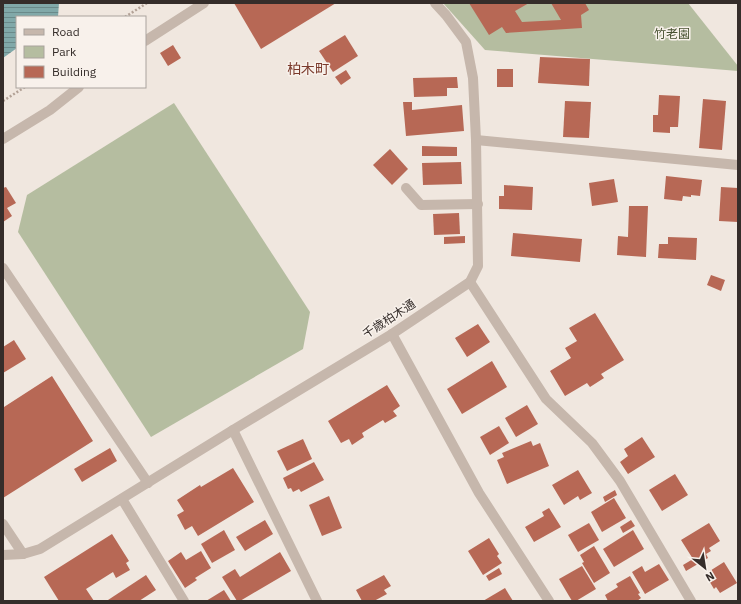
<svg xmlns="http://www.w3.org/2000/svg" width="741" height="604" font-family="'IBM Plex Sans','Noto Sans JP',sans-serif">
	<defs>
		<pattern id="water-rules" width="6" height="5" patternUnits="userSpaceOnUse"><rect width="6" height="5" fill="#81a9a9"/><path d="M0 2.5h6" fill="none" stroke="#6a8a8a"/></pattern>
	</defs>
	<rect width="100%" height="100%" fill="#f0e7df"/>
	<!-- park -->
	<g fill="#b5bda0">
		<polygon points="443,3 688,3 738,66 738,71 485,50"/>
		<polygon points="174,103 310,312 303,349 151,437 18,232 27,195"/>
	</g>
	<!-- water -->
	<polygon fill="url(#water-rules)" points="3,3 59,3 58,17 17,17 17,48 3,58"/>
	<!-- building -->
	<g fill="#b76855">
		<polygon points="234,3 336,3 261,49"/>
		<polygon points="469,3 529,3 515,11 522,22 561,20 551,3 585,3 589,10 581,15 582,28 506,33 502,27 489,35"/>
		<polygon points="345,35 358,56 333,72 319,51"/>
		<polygon points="173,45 181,58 168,66 160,53"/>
		<polygon points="540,57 590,59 589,86 538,83"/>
		<rect x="497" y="69" width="16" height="18"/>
		<polygon points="346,70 351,78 341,85 335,77"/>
		<polygon points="457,77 458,88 447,88 447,96 414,97 413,78"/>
		<polygon points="659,95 680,96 678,127 670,127 670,133 653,132 653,115 658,115"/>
		<polygon points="703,99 726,101 722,150 699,148"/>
		<polygon points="565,101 591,102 589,138 563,137"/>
		<polygon points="403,102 412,102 412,110 462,105 464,131 406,136"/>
		<polygon points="422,146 457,147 457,156 422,156"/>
		<polygon points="390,149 408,169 392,185 373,165"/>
		<polygon points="461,162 462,184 423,185 422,163"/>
		<polygon points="666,176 702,180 700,196 691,195 691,197 683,196 682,201 664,199"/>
		<polygon points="614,179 618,202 592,206 589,183"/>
		<polygon points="504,185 533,187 532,210 499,209 499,196 504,196"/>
		<polygon points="6,187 16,203 7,208 12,216 3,222 3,188"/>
		<polygon points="721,187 738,188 738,222 719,221"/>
		<polygon points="629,206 648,206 646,257 617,255 618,236 628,237"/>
		<polygon points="459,213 460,234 434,235 433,214"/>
		<polygon points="513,233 582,239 580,262 511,256"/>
		<polygon points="465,236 465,243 444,244 444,237"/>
		<polygon points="668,237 697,238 696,260 658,258 659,244 668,244"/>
		<polygon points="711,275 725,280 721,291 707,285"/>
		<polygon points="595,313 624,360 601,374 604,378 590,387 587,383 565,396 550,371 571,358 565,348 577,341 569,328"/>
		<polygon points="478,324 490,342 467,357 455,338"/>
		<polygon points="14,340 26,359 3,373 3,347"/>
		<polygon points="492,361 507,387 462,414 447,389"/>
		<polygon points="52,376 93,441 3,498 3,405 4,407"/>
		<polygon points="387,385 400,406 393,411 397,416 385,423 383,420 362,433 364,437 352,445 349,439 341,443 328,421"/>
		<polygon points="527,405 538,424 516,437 505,418"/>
		<polygon points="499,426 509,443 490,455 480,437"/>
		<polygon points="642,437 655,457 628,474 620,462 628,456 624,449"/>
		<polygon points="303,439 312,459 287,471 277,451"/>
		<polygon points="531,441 533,446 540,443 549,466 507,484 497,460 504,457 502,453"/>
		<polygon points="110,448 117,461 82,482 74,469"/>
		<polygon points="314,462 324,480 301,492 299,489 293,492 291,488 288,489 283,478"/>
		<polygon points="233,468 254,502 198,536 192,526 185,530 177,515 184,511 177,500 200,485 201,487"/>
		<polygon points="578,470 592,493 580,500 578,496 564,505 552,485"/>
		<polygon points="675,474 688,495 662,511 649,490"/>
		<polygon points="615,490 617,495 605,502 603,497"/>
		<polygon points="329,496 342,528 322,536 309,505"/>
		<polygon points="614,498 626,518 602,532 591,512"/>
		<polygon points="549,508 561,527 534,542 525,527 544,516 542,512"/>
		<polygon points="265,520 273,534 245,551 236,537"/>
		<polygon points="631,520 635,526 623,533 620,527"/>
		<polygon points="589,523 599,540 578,552 568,535"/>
		<polygon points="709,523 720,541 709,548 711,551 706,554 708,558 686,571 683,565 693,559 681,540"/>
		<polygon points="224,530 235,550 212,563 201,544"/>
		<polygon points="633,530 644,549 614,567 603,549"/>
		<polygon points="112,534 129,561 126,563 130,570 116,578 113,572 86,589 94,601 73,601 72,600 70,601 59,601 44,577"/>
		<polygon points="489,538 499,554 497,556 502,563 483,575 468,551"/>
		<polygon points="594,546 610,573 594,583 582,563 584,562 580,555"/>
		<polygon points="201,551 211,568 195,578 197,580 185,588 168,561 181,552 186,560"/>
		<polygon points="280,552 291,571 240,601 237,601 222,577 235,569 240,577"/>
		<polygon points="724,562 737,583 720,593 716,587 714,589 705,574"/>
		<polygon points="659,564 669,580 645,594 632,572 642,566 645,572"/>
		<polygon points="582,566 596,589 576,601 572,601 559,579"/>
		<polygon points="499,568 502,574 489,581 486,576"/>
		<polygon points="146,575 156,590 139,601 109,601 108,600"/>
		<polygon points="384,575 391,586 384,590 387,594 374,601 362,601 356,590"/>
		<polygon points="630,576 640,593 638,594 641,598 637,601 608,601 605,595 618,587 616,584"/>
		<polygon points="505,588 513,601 483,601"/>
		<polygon points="224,590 231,601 206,601"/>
	</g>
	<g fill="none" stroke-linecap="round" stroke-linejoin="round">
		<!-- path -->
		<g stroke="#b2a196" stroke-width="2.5" stroke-dasharray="2 2" stroke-linecap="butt">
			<polyline points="125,17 147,3"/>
			<polyline points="3,101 25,87"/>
		</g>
		<!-- minor -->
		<g stroke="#c6b7ac" stroke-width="10">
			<polyline points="145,41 204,3"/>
			<polyline points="3,139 50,110 79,87"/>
			<polyline points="476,140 738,165"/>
			<polyline points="406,188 421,205 478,204"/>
			<polyline points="3,268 148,483"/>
			<polyline points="470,282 546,399 592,443 620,481 691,601"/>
			<polyline points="392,334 479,493 549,601"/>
			<polyline points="122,499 184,601"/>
			<polyline points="3,524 23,554"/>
			<polyline points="3,555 23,554 40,549 233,430"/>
			<polyline points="317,601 233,430 392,334 470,282 478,266 476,140 473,78 466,42 446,15 435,3"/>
		</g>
	</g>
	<g text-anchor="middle" stroke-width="3" stroke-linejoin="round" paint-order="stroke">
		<!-- park labels -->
		<g font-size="12" fill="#475131" stroke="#f8f1eb">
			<text x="672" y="38">竹老園</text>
		</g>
		<!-- street labels -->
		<g font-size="12" fill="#352d2a" stroke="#f8f1eb">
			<text transform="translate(389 319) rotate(-33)" y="4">千歳柏木通</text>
		</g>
		<!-- quarter labels -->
		<g font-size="14" fill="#7b3b2d" stroke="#f8f1eb">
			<text x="308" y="74">柏木町</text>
		</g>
	</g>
	<!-- border -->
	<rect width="741" height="604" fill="none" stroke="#352d2a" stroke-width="8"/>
	<!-- legend -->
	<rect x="16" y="16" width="130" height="72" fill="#f8f1eb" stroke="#aaa39e"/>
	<rect x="24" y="29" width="20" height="6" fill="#c6b7ac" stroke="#aaa39e"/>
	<text x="52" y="36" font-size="12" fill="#352d2a">Road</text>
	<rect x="24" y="46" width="20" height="12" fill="#b5bda0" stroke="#aaa39e"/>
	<text x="52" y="56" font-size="12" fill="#352d2a">Park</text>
	<rect x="24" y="66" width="20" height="12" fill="#b76855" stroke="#aaa39e"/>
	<text x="52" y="76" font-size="12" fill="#352d2a">Building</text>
	<!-- north arrow -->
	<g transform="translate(705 568) rotate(150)" stroke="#f8f1eb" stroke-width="3" paint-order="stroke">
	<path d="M0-3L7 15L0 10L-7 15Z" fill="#352d2a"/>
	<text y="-6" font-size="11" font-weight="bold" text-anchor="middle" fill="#352d2a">N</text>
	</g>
</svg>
